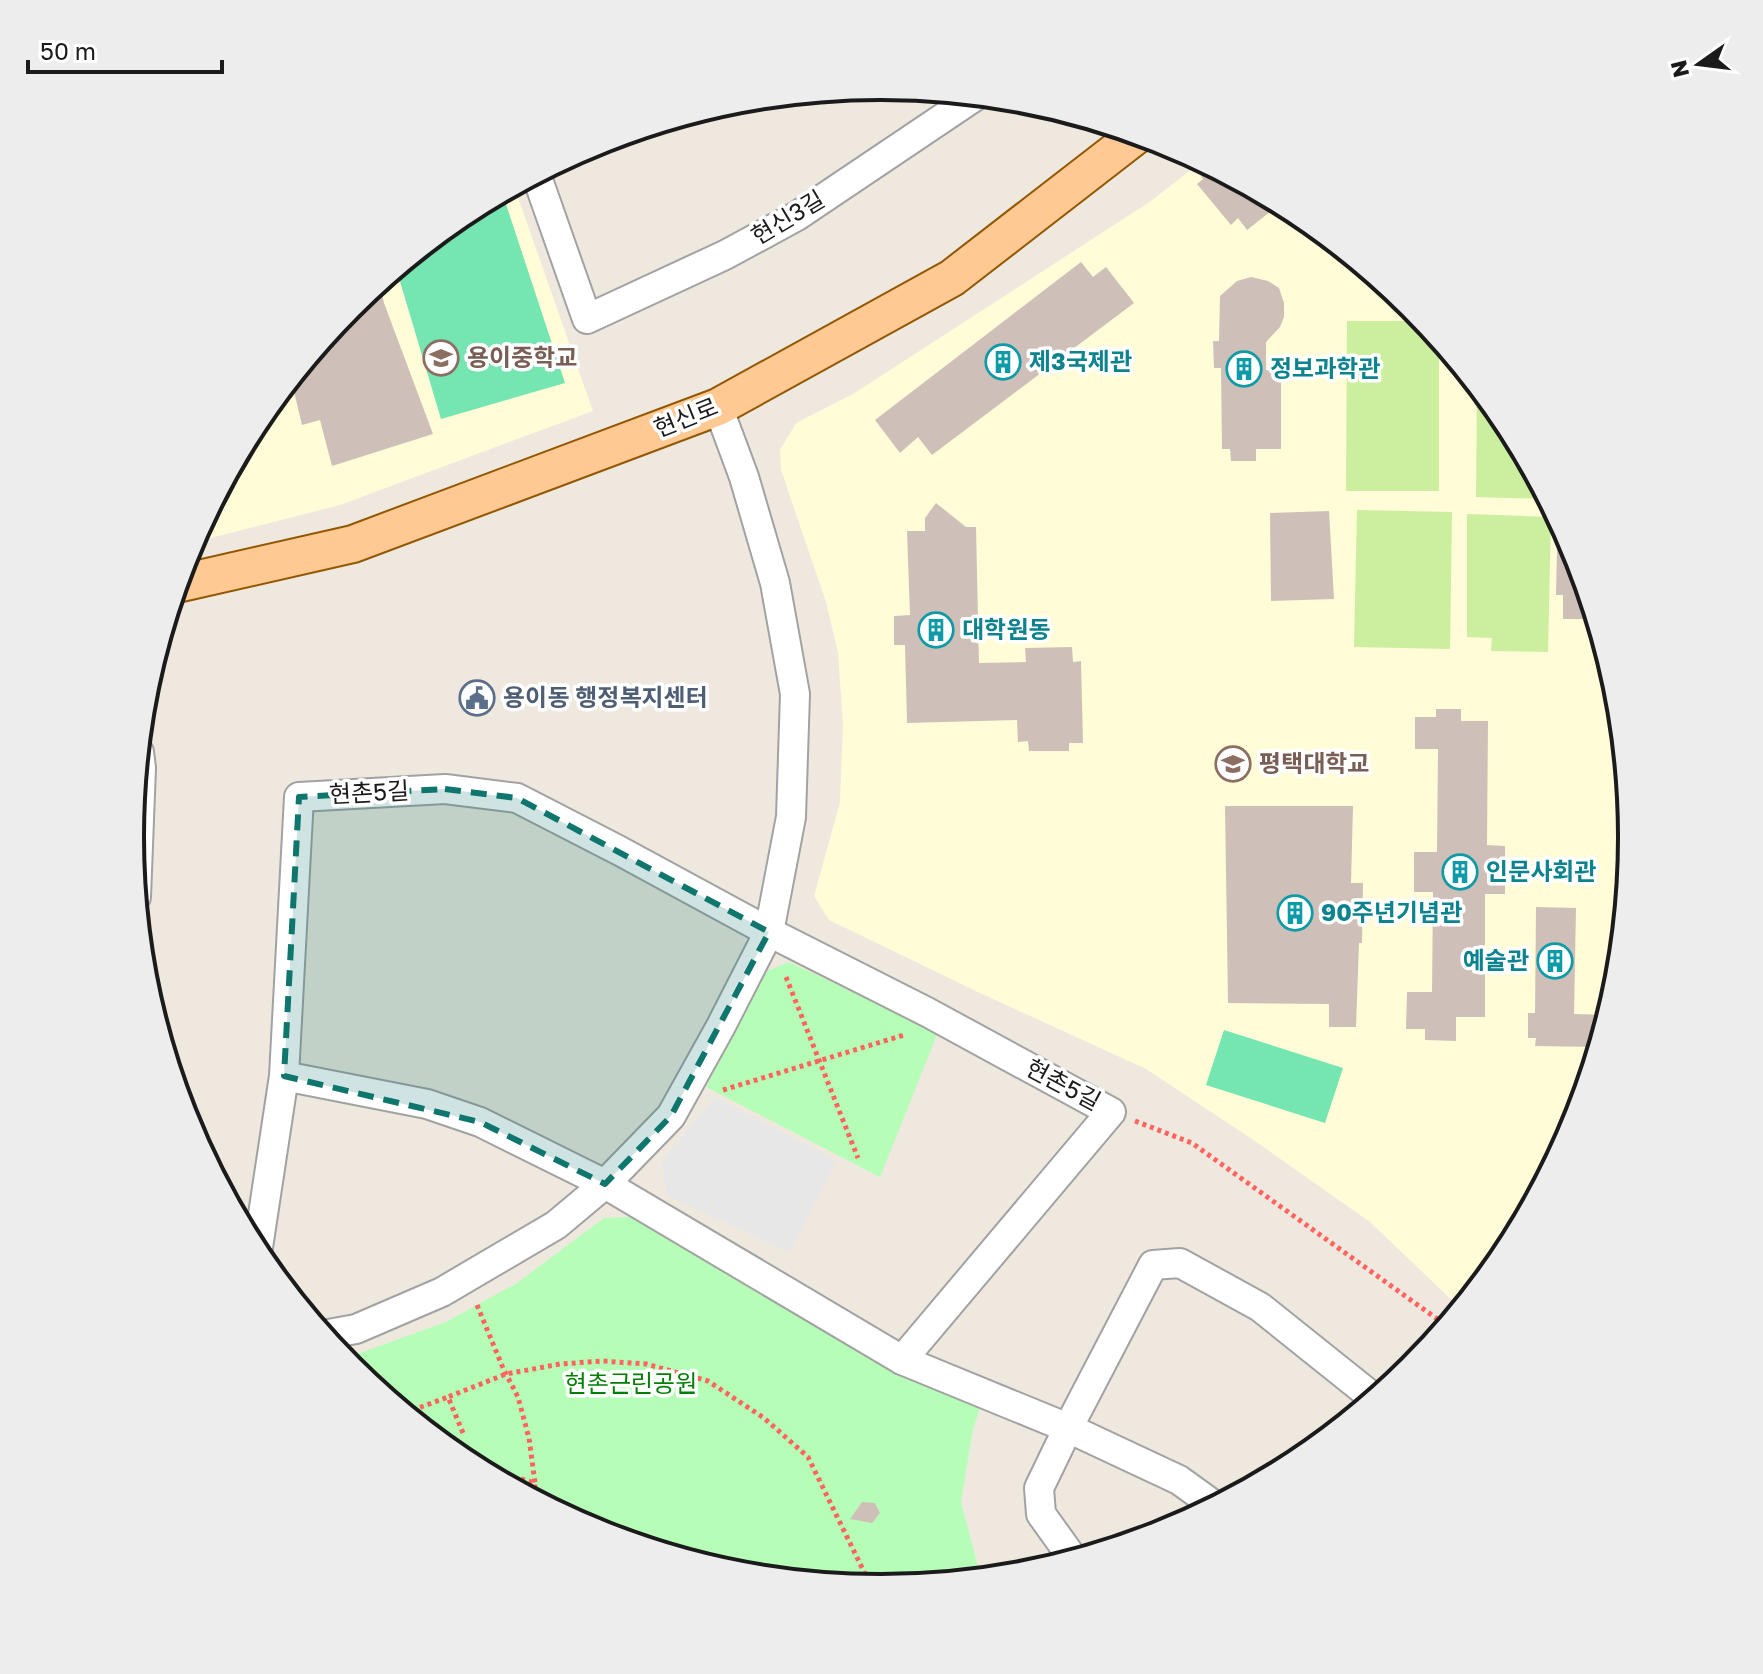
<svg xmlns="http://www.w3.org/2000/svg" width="1763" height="1674" font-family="'Golos Text','Noto Sans KR',sans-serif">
	<rect width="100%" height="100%" fill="#eee8df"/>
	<!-- education -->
	<g fill="#fffcd7">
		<polygon points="1202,161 1299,213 1413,306 1506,420 1576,550 1618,691 1632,837 1618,984 1575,1125 1506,1255 1461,1309 1370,1222 1252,1139 1146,1069 980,993 829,920 814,896 840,802 843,725 838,653 826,602 781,470 780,450 796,423 853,394 1151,201"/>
		<polygon points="514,186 593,411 340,505 191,543 257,419 351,306 465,212"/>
	</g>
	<!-- grass -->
	<g fill="#cbee9f">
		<polygon points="1347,321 1425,321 1439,339 1439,491 1346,491"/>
		<polygon points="1477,385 1506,420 1548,499 1476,497"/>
		<polygon points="1357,510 1452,512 1450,649 1354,647"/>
		<polygon points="1467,514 1551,517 1548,652 1491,651 1492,638 1467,637"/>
	</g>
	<!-- park -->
	<g fill="#b6feb7">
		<polygon points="789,962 938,1032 880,1177 706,1087 767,971"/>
		<polygon points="630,1217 982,1402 973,1429 961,1502 981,1578 881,1588 735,1573 594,1531 464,1461 350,1368 343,1359 446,1322 517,1283 604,1218"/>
	</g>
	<!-- pitch -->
	<g fill="#75e5b2">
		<polygon points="502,192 565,383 441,419 396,268 465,212"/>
		<polygon points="1224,1030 1343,1068 1325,1123 1206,1085"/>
	</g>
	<!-- parking -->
	<polygon fill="#e7e7e7" points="715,1097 836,1161 790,1252 666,1195 662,1161"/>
	<!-- building -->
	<g fill="#cec0b8">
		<polygon points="1186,152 1232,177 1281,203 1247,230 1238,218 1231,225 1197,184 1203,179"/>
		<polygon points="1081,262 1093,277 1106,267 1134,303 932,455 918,437 900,453 875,420"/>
		<polygon points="1251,277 1268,281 1279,288 1284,303 1284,317 1280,327 1266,342 1266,370 1281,371 1281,449 1256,449 1256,461 1231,461 1230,449 1222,449 1221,368 1214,368 1213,341 1219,341 1220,296 1237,281"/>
		<polygon points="379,282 384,303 433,434 332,466 320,420 302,425 291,379 351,306"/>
		<polygon points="936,503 966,527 976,527 979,663 1026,662 1025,648 1072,647 1073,662 1081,661 1083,743 1069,743 1069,751 1029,751 1028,741 1018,742 1017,720 907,723 905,645 894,645 894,616 910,615 907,531 925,531 925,518"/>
		<polygon points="1329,511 1334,599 1271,601 1270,513"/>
		<polygon points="1557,550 1576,551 1596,619 1563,619 1563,595 1556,595"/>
		<polygon points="1436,709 1461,709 1461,721 1488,721 1487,845 1505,846 1505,894 1485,894 1485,1017 1456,1017 1456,1041 1425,1040 1425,1029 1406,1029 1407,992 1432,992 1433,892 1414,892 1414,852 1437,852 1438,749 1415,749 1415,717 1436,717"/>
		<polygon points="1225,806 1353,806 1351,883 1363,883 1362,943 1359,943 1356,1027 1329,1027 1329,1004 1228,1003"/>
		<polygon points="1536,907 1576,908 1574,1014 1609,1015 1599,1047 1535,1046 1536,1038 1528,1038 1528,1013 1535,1013"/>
		<polygon points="862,1502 875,1503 880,1513 872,1523 850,1519"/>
	</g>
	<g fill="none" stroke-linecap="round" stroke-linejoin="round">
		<defs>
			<g id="minor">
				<polyline points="536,174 587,319 725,255 797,216 977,95"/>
				<polyline points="136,897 141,768 139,752"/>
				<polyline points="257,1254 284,1076 299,797 445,789 517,798 620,851 769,932 927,1012 1111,1112 902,1360 605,1184 480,1122 427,1104 284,1076"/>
				<polyline points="323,1335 356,1329 442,1292 556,1225 605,1184 671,1116 721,1026 769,932 791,817 795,694 775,583 744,477 718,407"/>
				<polyline points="902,1360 1068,1428 1179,1480 1215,1506"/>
				<polyline points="1074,1560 1041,1514 1039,1488 1068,1428 1153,1265 1180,1263 1260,1307 1375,1399"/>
			</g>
			<polyline id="major" points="177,584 353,544 718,407 952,278 1138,134"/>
		</defs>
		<!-- minor casing -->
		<use href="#minor" stroke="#a2a2a2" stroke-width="32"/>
		<!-- major casing -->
		<use href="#major" stroke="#925700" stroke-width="40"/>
		<!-- path -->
		<g stroke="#ff645f" stroke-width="5" stroke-dasharray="4 4" stroke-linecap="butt">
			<polyline points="786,977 858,1158"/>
			<polyline points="723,1090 904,1035"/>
			<polyline points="1135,1121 1192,1143 1447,1326"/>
			<polyline points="477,1305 503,1368 518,1397 529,1438 535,1483"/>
			<polyline points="405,1413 448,1397"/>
			<polyline points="463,1433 448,1397 506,1374 560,1364 602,1361 646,1364 708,1381 764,1418 808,1457 868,1580 870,1587"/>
			<polyline points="521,1479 535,1483 535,1499"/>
		</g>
		<!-- minor -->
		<use href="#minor" stroke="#fff" stroke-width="28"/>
		<!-- major -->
		<use href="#major" stroke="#ffc993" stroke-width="36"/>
	</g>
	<!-- marked area -->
	<path fill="#0f766e" fill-opacity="0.2" stroke="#0f766e" stroke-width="6" stroke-dasharray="16 10" stroke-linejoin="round" d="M445 789 517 798 769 932 671 1116 605 1184 480 1122 284 1076 299 797Z"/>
	<!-- icons -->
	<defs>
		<symbol id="school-ring" viewBox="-11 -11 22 22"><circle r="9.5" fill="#fff" stroke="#8d6e63" stroke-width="1.5"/><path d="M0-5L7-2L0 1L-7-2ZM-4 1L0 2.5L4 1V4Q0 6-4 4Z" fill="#8d6e63"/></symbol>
		<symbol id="building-ring" viewBox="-11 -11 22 22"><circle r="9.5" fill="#fff" stroke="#0f9aa8" stroke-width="1.5"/><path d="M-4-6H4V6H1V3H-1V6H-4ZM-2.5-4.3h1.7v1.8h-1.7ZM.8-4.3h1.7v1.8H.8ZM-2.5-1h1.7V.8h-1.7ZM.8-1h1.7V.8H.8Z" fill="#0f9aa8"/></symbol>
		<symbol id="civic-ring" viewBox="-11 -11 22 22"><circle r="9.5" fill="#fff" stroke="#5c6f8a" stroke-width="1.5"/><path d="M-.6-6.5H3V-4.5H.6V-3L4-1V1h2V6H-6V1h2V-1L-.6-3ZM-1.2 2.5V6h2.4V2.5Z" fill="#5c6f8a"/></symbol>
		<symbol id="university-ring" viewBox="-11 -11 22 22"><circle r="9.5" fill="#fff" stroke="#8d6e63" stroke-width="1.5"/><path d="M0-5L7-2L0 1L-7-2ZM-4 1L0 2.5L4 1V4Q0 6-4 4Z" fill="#8d6e63"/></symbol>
	</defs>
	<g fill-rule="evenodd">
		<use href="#school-ring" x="421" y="338" width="40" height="40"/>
		<use href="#building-ring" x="983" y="342" width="40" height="40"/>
		<use href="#building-ring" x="1224" y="349" width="40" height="40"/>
		<use href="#building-ring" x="916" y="610" width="40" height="40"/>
		<use href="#civic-ring" x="457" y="678" width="40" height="40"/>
		<use href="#university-ring" x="1213" y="744" width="40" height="40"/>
		<use href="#building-ring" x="1440" y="852" width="40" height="40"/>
		<use href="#building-ring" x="1275" y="893" width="40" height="40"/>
		<use href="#building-ring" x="1535" y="941" width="40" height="40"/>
	</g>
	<g text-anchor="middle" stroke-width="7" stroke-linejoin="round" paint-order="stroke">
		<!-- street labels -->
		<g font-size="24" fill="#1b1b1b" stroke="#fff">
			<text transform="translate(788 218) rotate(-31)" y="8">현신3길</text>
			<text transform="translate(686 418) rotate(-22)" y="8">현신로</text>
			<text transform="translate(369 793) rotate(-3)" y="8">현촌5길</text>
			<text transform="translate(1063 1085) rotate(28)" y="8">현촌5길</text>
		</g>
		<!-- education labels -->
		<g font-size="24" font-weight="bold" fill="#785e54" stroke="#fff" text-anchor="start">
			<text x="467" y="366">용이중학교</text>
			<text x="1259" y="772">평택대학교</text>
		</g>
		<!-- culture labels -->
		<g font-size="24" font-weight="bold" fill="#0d838f" stroke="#fff" text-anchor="start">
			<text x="1029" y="370">제3국제관</text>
			<text x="1270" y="377">정보과학관</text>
			<text x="962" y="638">대학원동</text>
			<text x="1486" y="880">인문사회관</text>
			<text x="1321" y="921">90주년기념관</text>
			<text x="1529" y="969" text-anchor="end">예술관</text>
		</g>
		<!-- service labels -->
		<g font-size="24" font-weight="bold" fill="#4e5e75" stroke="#fff" text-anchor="start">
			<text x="503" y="706">용이동 행정복지센터</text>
		</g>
		<!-- park labels -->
		<g font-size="24" fill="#028004" stroke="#fff">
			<text x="631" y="1392">현촌근린공원</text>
		</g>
	</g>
	<!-- crop -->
	<path d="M0 0H1763V1674H0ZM144 837a737 737 0 1 1 1474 0a737 737 0 1 1-1474 0Z" fill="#ededed" fill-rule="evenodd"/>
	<path fill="none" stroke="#1b1b1b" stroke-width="4" d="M144 837a737 737 0 1 1 1474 0a737 737 0 1 1-1474 0Z"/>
	<!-- north arrow -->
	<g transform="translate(1699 64) rotate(256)" stroke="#ffffff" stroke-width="6" paint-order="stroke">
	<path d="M0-6L14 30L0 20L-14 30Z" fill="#1b1b1b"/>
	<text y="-12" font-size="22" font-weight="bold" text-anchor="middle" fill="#1b1b1b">N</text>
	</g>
	<!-- scale -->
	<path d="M28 60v12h194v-12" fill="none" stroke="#1b1b1b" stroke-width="4"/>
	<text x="40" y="60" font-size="24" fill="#1b1b1b" stroke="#ffffff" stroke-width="6" paint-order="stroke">50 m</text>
</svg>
